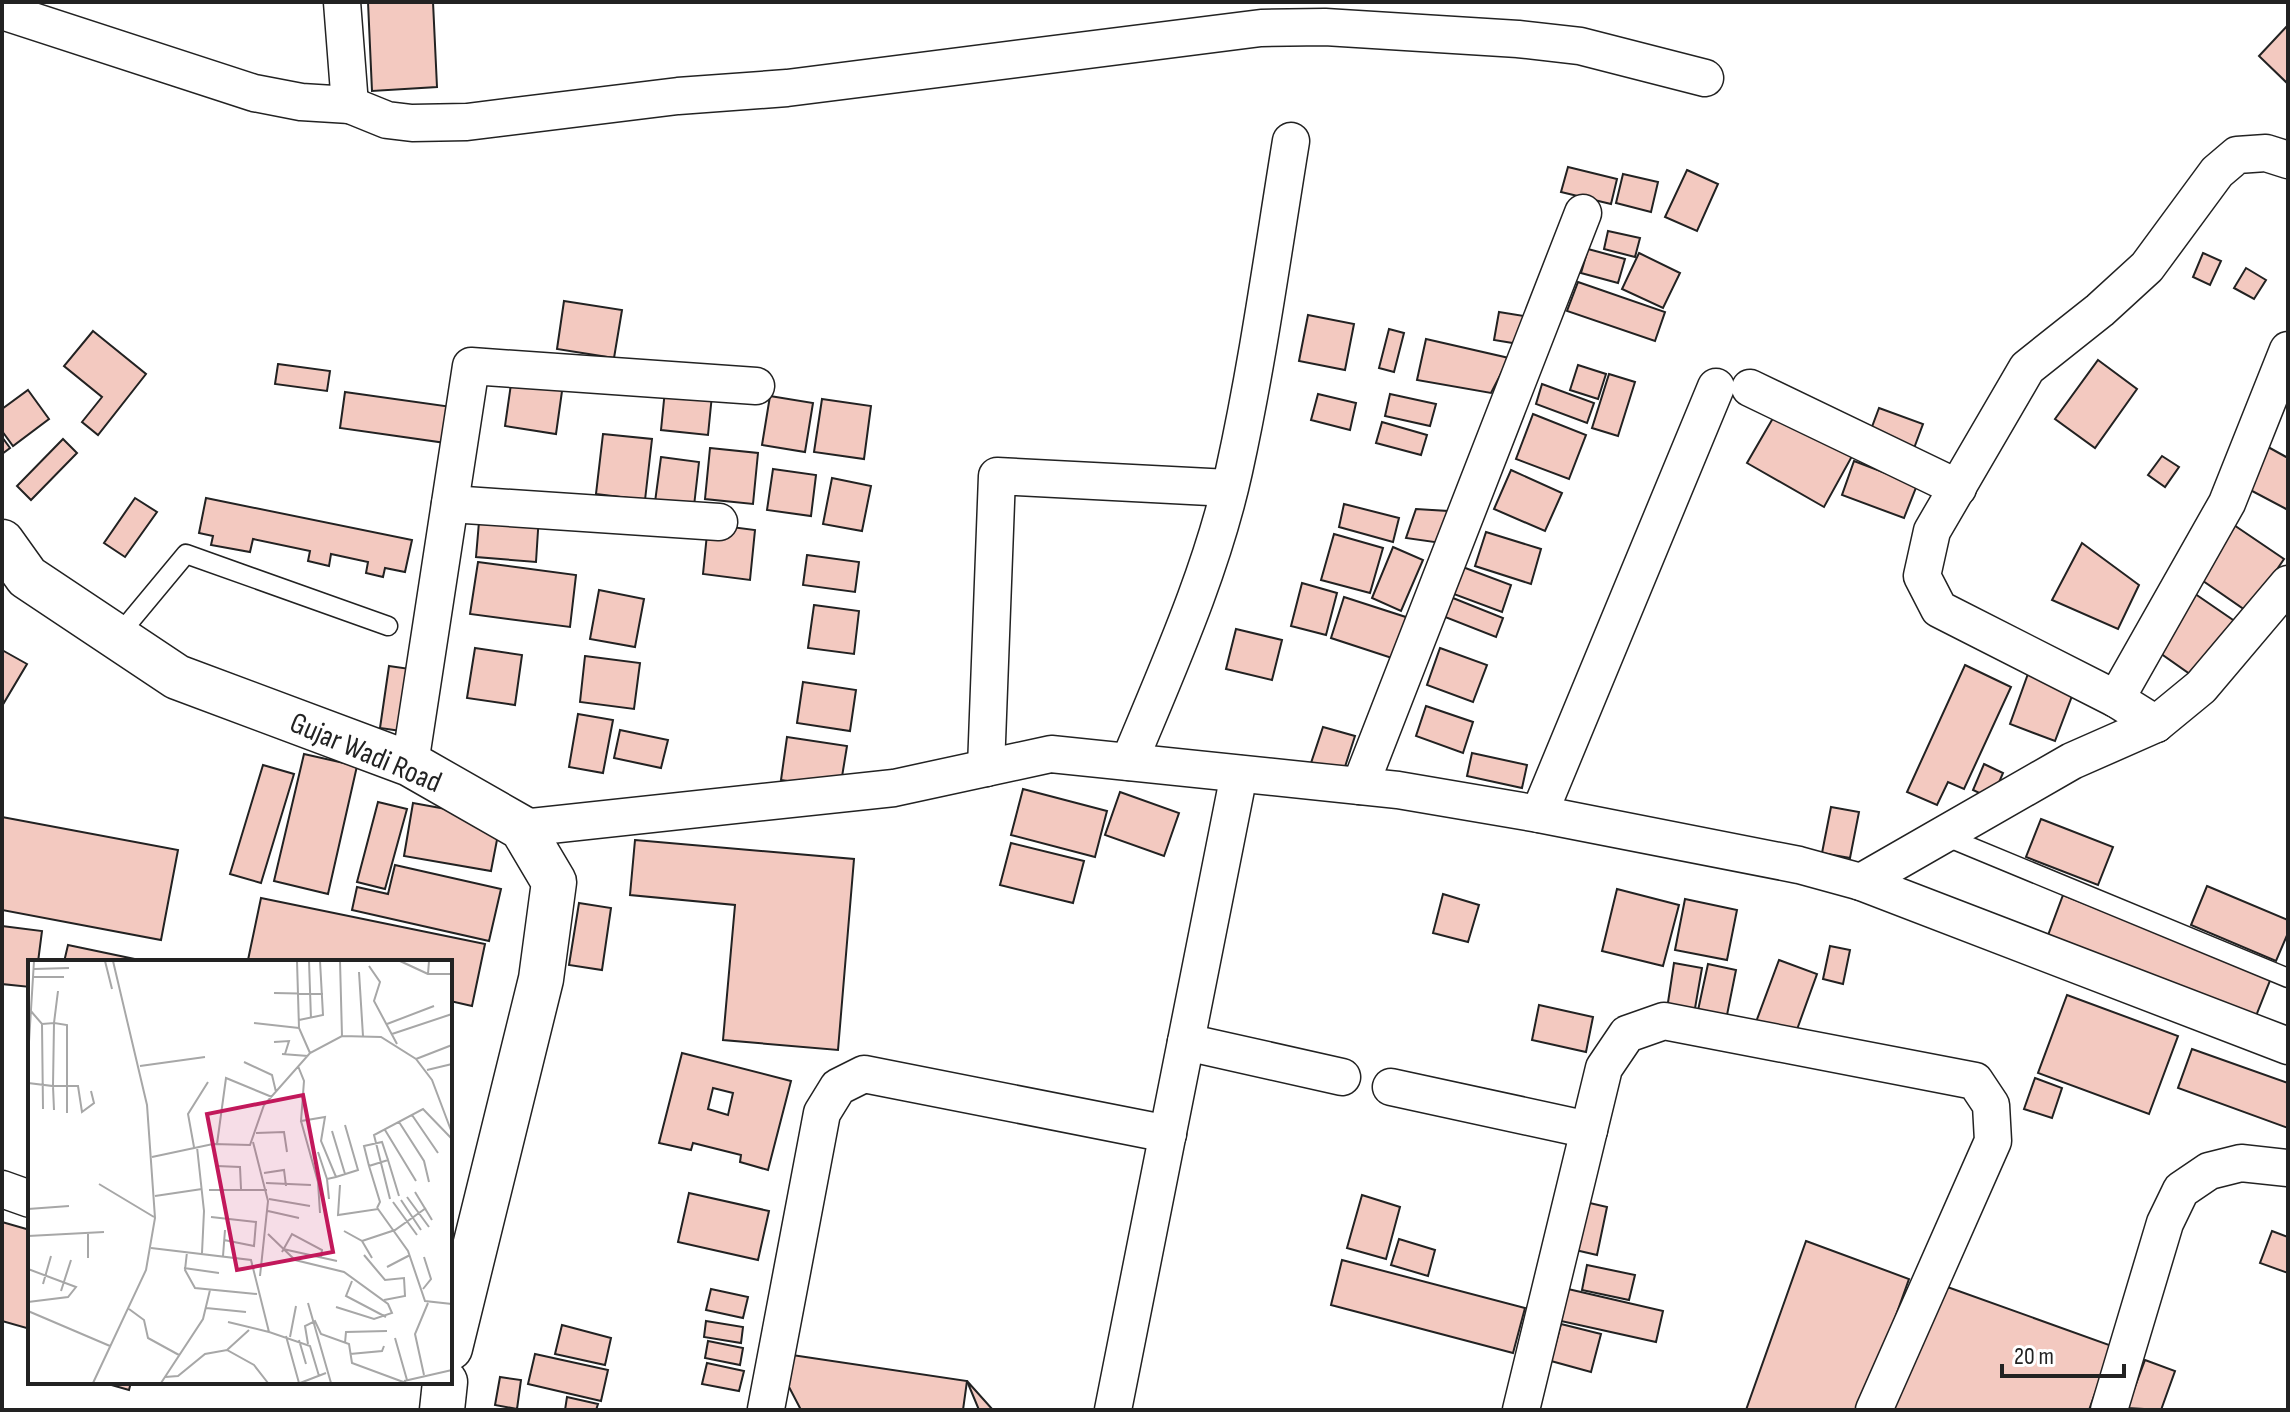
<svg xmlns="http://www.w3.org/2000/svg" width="2290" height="1412" font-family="'Sofia Sans Condensed',sans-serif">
	<rect width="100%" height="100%" fill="#fff"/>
	<!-- building -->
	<g fill="#f3c9c0" stroke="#222" stroke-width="2" fill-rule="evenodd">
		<polygon points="368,2 433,2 437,87 372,91"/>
		<polygon points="2288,25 2288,84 2259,56"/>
		<polygon points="1568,167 1617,179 1611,204 1561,192"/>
		<polygon points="1687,170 1718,184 1697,231 1665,217"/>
		<polygon points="1623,174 1658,182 1651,212 1616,203"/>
		<polygon points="1608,231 1640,238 1635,257 1604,249"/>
		<polygon points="1588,249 1625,259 1618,283 1581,273"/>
		<polygon points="1639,253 1680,273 1663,308 1622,289"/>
		<polygon points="2203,253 2221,261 2210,285 2193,277"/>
		<polygon points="2246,268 2266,280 2254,299 2234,288"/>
		<polygon points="1578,282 1665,312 1655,341 1567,311"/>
		<polygon points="564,301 622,310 614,358 557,349"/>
		<polygon points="1499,312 1524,316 1519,344 1494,340"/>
		<polygon points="1308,315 1354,324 1345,370 1299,361"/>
		<polygon points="1389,329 1404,333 1394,372 1379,368"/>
		<polygon points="93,331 146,374 98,435 82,422 102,397 64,366"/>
		<polygon points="1426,339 1509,358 1491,393 1417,380"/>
		<polygon points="2098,360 2137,389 2095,448 2055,419"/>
		<polygon points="278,364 330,371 327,391 275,384"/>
		<polygon points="1578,365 1606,374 1598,399 1570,390"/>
		<polygon points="1609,374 1635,382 1618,436 1592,428"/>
		<polygon points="512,377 563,384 556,434 505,426"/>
		<polygon points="1542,384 1594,403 1587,423 1536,404"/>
		<polygon points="28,390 49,419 13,446 2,431 2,409"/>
		<polygon points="665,390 712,395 708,435 661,430"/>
		<polygon points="345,392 459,408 453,444 340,428"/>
		<polygon points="1318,394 1356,403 1350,430 1311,420"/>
		<polygon points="1390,394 1436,404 1430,426 1385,416"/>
		<polygon points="770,396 813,403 805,452 762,445"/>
		<polygon points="822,399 871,406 864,459 814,452"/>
		<polygon points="1780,406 1856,449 1824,507 1747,463"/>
		<polygon points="1879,408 1923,424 1910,459 1866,443"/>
		<polygon points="1533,414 1586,435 1569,479 1516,459"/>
		<polygon points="1382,422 1427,435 1421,455 1376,443"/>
		<polygon points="603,434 652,439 645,500 596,494"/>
		<polygon points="2,437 10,448 2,454"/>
		<polygon points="63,439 77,453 31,500 17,486"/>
		<polygon points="2259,442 2288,458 2288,510 2237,483"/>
		<polygon points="710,448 758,453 753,504 705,499"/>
		<polygon points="2162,456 2179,467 2165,487 2148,475"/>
		<polygon points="661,457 699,462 694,506 655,502"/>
		<polygon points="1854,461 1917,485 1904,518 1842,495"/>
		<polygon points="773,469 816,475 811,516 767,510"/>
		<polygon points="1511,470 1562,493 1545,531 1494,509"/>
		<polygon points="832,478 871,486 862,531 823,524"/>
		<polygon points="135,498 157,512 125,557 104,543"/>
		<polygon points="206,498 412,540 405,572 385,568 383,577 366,573 368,562 331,554 329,566 308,561 310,551 253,539 250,552 211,545 213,536 199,533"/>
		<polygon points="1344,504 1399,518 1393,542 1339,527"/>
		<polygon points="1416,509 1448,511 1441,543 1406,538"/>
		<polygon points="480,510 539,515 536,562 476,557"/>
		<polygon points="2228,521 2284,559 2248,612 2193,574"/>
		<polygon points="708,524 755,530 750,580 703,574"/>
		<polygon points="1486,532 1541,549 1531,584 1475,566"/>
		<polygon points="1334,534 1383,548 1370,593 1321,580"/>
		<polygon points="2082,543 2139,585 2118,629 2052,600"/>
		<polygon points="1393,547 1423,560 1401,611 1372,598"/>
		<polygon points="807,555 859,562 855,592 803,585"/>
		<polygon points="478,562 576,575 570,627 470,614"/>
		<polygon points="1460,566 1511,585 1502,612 1451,593"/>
		<polygon points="1302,583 1337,593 1326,635 1291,626"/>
		<polygon points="2188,589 2236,622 2197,679 2150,646"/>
		<polygon points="599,590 644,599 635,647 590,639"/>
		<polygon points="1448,596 1503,618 1496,637 1440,615"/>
		<polygon points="1344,597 1415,620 1401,661 1331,638"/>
		<polygon points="814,605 859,611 854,654 808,648"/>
		<polygon points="1236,629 1282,640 1272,680 1226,669"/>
		<polygon points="475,648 522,655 515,705 467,698"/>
		<polygon points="1440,648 1487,665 1473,702 1427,685"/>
		<polygon points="2,650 27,664 2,706"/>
		<polygon points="585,656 640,663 634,709 580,702"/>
		<polygon points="1965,665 2011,687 1964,789 1948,782 1937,805 1907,792"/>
		<polygon points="389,666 417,670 408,732 380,728"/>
		<polygon points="2029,671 2075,688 2055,741 2010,724"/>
		<polygon points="803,682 856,690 850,731 797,723"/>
		<polygon points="1426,706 1473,722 1463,753 1416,736"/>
		<polygon points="578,714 613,720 603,773 569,767"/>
		<polygon points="1323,727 1355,736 1341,779 1309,769"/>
		<polygon points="620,730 668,740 661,768 614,758"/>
		<polygon points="787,737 847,746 840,789 781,780"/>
		<polygon points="1472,753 1527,765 1522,788 1467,776"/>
		<polygon points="304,754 357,766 328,894 274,881"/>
		<polygon points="1984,764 2003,773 1992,799 1973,790"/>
		<polygon points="263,765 294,774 261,883 230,874"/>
		<polygon points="1023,789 1107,811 1095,857 1011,835"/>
		<polygon points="1120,792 1179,813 1164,856 1105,835"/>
		<polygon points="378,802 407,809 385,889 357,882"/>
		<polygon points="413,803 501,819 491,871 404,856"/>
		<polygon points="1831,807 1859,812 1850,858 1822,853"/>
		<polygon points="2,817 178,850 161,940 2,910"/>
		<polygon points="2041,819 2113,847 2098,885 2026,857"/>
		<polygon points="635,840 854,859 838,1050 723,1040 735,905 630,895"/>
		<polygon points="1011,843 1084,861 1073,903 1000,885"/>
		<polygon points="395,865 501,889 489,941 352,910 357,887 388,894"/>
		<polygon points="2207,886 2288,920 2288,933 2276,961 2191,925"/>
		<polygon points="1617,889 1679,905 1663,966 1602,951"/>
		<polygon points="1443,894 1479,905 1468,942 1433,933"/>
		<polygon points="2063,895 2271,978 2254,1021 2047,938"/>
		<polygon points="261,898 485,944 472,1006 450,1001 450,962 259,962 248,960"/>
		<polygon points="1685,899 1737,910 1727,960 1675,950"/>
		<polygon points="579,903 611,908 602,970 569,965"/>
		<polygon points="2,926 42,931 38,962 30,962 30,987 2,984"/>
		<polygon points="68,945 149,962 64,962"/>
		<polygon points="1830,946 1850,950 1843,984 1823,979"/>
		<polygon points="1779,960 1817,974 1795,1035 1756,1022"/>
		<polygon points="1674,963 1702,968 1694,1014 1667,1009"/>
		<polygon points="1708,964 1736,970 1726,1020 1697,1015"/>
		<polygon points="2067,995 2178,1036 2149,1114 2038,1073"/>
		<polygon points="1539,1005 1593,1017 1586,1052 1532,1040"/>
		<polygon points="2192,1049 2288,1083 2288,1128 2178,1088"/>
		<path d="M682 1053 791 1081 768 1170 740 1162 741 1155 693 1143 691 1150 659 1143ZM713 1088 733 1093 728 1115 708 1109Z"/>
		<polygon points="2035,1078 2062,1088 2052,1118 2024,1109"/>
		<polygon points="689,1193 769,1211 758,1260 678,1242"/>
		<polygon points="1362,1195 1400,1207 1386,1259 1347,1248"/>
		<polygon points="1581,1201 1607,1207 1597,1255 1571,1249"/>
		<polygon points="2,1222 30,1230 30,1329 2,1321"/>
		<polygon points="2272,1231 2288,1237 2288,1273 2260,1263"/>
		<polygon points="1399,1239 1435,1250 1428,1276 1391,1265"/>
		<polygon points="1806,1241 1909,1279 1862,1410 1746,1410"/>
		<polygon points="1342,1260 1525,1308 1513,1353 1331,1305"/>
		<polygon points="1587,1265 1635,1275 1629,1300 1582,1290"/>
		<polygon points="1939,1284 2112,1346 2089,1410 1893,1410"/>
		<polygon points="711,1289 748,1297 743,1318 706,1310"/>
		<polygon points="1568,1289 1663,1311 1656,1342 1561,1321"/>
		<polygon points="706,1321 743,1327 741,1343 704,1337"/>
		<polygon points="1561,1324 1601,1334 1591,1372 1551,1361"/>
		<polygon points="562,1325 611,1338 605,1365 555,1354"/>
		<polygon points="708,1341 743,1348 740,1365 705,1358"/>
		<polygon points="535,1354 608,1370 601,1401 528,1384"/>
		<polygon points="792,1355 967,1381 963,1410 801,1410 788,1385"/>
		<polygon points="2145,1360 2175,1371 2161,1410 2127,1408"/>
		<polygon points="707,1363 744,1371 739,1391 702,1384"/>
		<polygon points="500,1377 521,1380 517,1409 495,1405"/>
		<polygon points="967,1381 993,1410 979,1410"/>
		<polygon points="101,1382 131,1382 129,1390"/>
		<polygon points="567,1397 598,1404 596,1410 565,1410"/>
	</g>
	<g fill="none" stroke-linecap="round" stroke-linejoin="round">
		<defs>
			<g id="service">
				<polyline points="117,637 186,554 388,626"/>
				<polyline points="1942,835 2288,978"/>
			</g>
			<g id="minor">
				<polyline points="2,11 254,93 301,102 350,105 342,2"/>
				<polyline points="350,105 387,120 412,123 467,122 678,96 787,88 1261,28 1325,27 1518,39 1580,46 1705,78"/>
				<polyline points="1750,388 1958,488"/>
				<polyline points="450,504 719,522"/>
				<polyline points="2116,699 2227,503 2288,350"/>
				<polyline points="2156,724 2116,699 1939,609 1922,576 1932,531 2027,368 2100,310 2147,267 2217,172 2237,155 2266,153 2288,160"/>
				<path d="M1129 762C1168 668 1212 571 1234 471 1258 362 1273 251 1291 141"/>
				<polyline points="410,764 471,366 756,386"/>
				<polyline points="986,768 997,476 1229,488"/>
				<polyline points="1360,786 1583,213"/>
				<polyline points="1539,814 1716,387"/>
				<polyline points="522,828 894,788 1051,754 1398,790 1539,814 1799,865 1861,882 2288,1046"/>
				<polyline points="1861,882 2072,761 2156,724 2201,687 2288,584"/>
				<polyline points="1186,1042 1342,1077"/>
				<polyline points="1391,1087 1589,1130"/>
				<polyline points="2,1189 30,1199"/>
				<polyline points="766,1409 822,1113 838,1087 864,1074 1168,1134"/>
				<polyline points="1113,1410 1239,774"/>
				<polyline points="1521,1410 1604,1068 1627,1034 1664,1021 1975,1081 1991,1105 1993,1141 1874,1410"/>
				<polyline points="2109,1410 2165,1223 2181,1190 2209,1171 2241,1163 2288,1168"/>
			</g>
			<g id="tertiary">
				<polyline points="2,542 27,577 177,677 410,764 522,828 554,882 541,979 450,1348"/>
				<polyline points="442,1410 445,1382"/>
			</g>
		</defs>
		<!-- service casing -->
		<use href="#service" stroke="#222" stroke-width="21"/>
		<!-- minor casing -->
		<use href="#minor" stroke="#222" stroke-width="39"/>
		<!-- tertiary casing -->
		<use href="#tertiary" stroke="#222" stroke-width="47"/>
		<!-- service -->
		<use href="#service" stroke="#fff" stroke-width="18"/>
		<!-- minor -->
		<use href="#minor" stroke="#fff" stroke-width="36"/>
		<!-- tertiary -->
		<use href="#tertiary" stroke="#fff" stroke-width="44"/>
	</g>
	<g text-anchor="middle" stroke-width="6" stroke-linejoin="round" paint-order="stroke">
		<!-- street labels -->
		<g font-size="30" fill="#222" stroke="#fff">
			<text transform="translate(366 752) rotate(23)" y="10">Gujar Wadi Road</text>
		</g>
	</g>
	<!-- overview -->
	<g transform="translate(28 960)">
		<rect width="424" height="424" fill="#fff"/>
		<path fill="none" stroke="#a7a7a7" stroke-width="2" d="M77 1 84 29M269 1 271 68 282 93M281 1 283 59M312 1 314 76M372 1 400 14M401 1 400 14H424M341 6 352 22 346 41 369 84M6 9 41 8M331 12 335 76M5 17H36M30 31 26 63 39 65V153M246 33 295 34M271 60 295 55 292 1M226 63 271 68M14 64 15 149M359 64 406 46M364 74 424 54M246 82 261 81 257 94M254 94 280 96M0 98 6 1M388 99 424 85M216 102 244 115 248 132M112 106 177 97M270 106 276 121 273 161 297 157 293 181 308 217 330 210 317 165M399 110 424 104M0 123 25 126 26 63 14 64 2 50M26 150 25 126H50L54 152 66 143 63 131M384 155 410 193M273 161 290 222 292 253M371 162 396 201 401 222M357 170 388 221M304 171 317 214M228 173 256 172 259 192M225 182 240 241 232 316M189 184 198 118 244 137M166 187 160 154 180 122M169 187 176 251 174 293M290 192 299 219M124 197 185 184 222 185 236 145 282 93 314 76 353 77 388 99 404 120 424 173M189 206 212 207 213 229M341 206 336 186 354 182 360 200M236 213 256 210 258 226M238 223 283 225M71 224 126 257M312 225 310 255 350 249 380 291 397 341 424 344M181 230H239M387 232 404 260M127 236 174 229M379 237 401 267M241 239 282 246M301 239 299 219 308 217M362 239 346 175 395 149 424 179M373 240 393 270M365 242 389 275M349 248 352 242 341 206 360 200 371 236M0 249 41 246M240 251 271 258M183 257 228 262 226 286 196 280M316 271 334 281 344 298M60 273V298M240 274 267 300 316 312 360 344 364 353 346 359 308 347M0 276 76 272M334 281 367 270 398 248M123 288 223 300 241 372 282 386 291 416M255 289 309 301M159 292 157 310 167 328 229 334M254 292 264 274 294 290 293 297M336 295 357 320 376 318 377 336 356 340M195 296 197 270M359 307 382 295M156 308 191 313M0 309 48 327 40 337 0 342M324 321 318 336 358 357M15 324 23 296M395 329 403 319 396 297M33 331 43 300M280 343 303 423M178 348 218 352M101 349 116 360 120 378 151 395M0 351 82 386M200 362 241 372M258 376 271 423M262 377 268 346M367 378 379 420M271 380 278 404M317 383 318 372 359 371M280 384 277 366 287 361 293 374 321 384 324 403 378 423M199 390 221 370M322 394 354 391 356 386M396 415 387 374 400 343M137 417 150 416 177 394 199 390 226 405 240 423M376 421 424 410M65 423 118 310 127 258 119 145 85 1M133 423 175 359 182 330M272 423 298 413"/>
		<path fill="#c2185b" fill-opacity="0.15" stroke="#c2185b" stroke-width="4" d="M275 135 305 292 209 310 179 154Z"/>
		<rect width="424" height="424" fill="none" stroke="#222" stroke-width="4"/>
	</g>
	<!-- border -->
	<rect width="2290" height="1412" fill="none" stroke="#222222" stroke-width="8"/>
	<!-- scale -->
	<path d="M2002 1364v12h122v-12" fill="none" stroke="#222222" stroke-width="4"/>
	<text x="2014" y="1364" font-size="24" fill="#222222" stroke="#ffffff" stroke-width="6" paint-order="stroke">20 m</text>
</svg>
